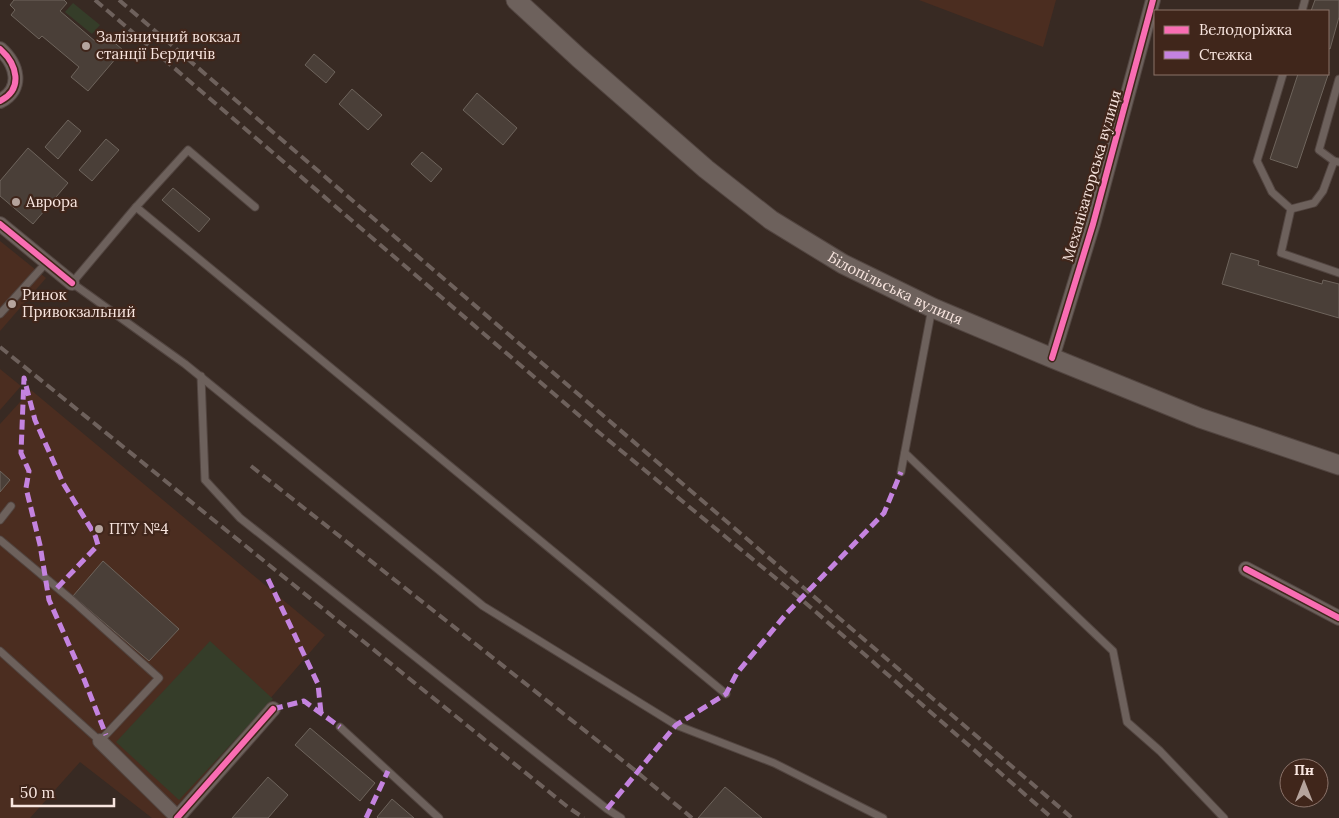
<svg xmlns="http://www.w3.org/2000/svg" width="1339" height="818" font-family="Lora,serif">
	<rect width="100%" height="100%" fill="#382a23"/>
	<!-- built -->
	<g fill="#4b2d20">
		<polygon points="919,0 1056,0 1043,47"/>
		<polygon points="0,241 46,278 0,331"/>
		<polygon points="0,369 21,386 0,410"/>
		<polygon points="31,390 325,635 167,818 152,818 80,762 30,818 0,818 0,424"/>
	</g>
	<!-- green -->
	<g fill="#353d29">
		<polygon points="73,3 100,25 92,34 65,12"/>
		<polygon points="210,641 273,699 179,800 116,742"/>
	</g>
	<!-- building -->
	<g fill="#4a3f38" stroke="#6e645c">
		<polygon points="14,0 64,0 67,3 60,11 96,42 103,33 123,50 88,91 71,77 79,67 42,36 39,39 11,15 15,10 10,5"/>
		<polygon points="1315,0 1339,0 1339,17 1330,49 1328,48 1328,11 1311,11"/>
		<polygon points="314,54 335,72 326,83 305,65"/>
		<polygon points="1328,71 1329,72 1297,168 1270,159 1298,74 1328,74"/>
		<polygon points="352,89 382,115 368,130 339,104"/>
		<polygon points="477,93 517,128 503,145 463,110"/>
		<polygon points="68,120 81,131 58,159 45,147"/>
		<polygon points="106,139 119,150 92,181 79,170"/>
		<polygon points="28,148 68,183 33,224 0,196 0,181"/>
		<polygon points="422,152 442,169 431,182 411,164"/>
		<polygon points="173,188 210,219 199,232 162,200"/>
		<polygon points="1231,253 1259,261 1258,265 1322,284 1323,280 1339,284 1339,318 1222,284"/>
		<polygon points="0,471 10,480 0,492"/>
		<polygon points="103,561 179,629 149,661 73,596"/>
		<polygon points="310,728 375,783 360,801 295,745"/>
		<polygon points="268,777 288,795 268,818 232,818"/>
		<polygon points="725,787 762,818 698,818"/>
		<polygon points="392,799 414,818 378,818 377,817"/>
	</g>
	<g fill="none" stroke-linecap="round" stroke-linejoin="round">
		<defs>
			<g id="lane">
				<polyline points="1302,11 1305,0"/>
				<polyline points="1283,74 1257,161 1272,192 1291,209 1314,203 1323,191 1334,161"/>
				<polyline points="1339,79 1319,150 1334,161 1339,162"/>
				<polyline points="136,207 188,150 255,207"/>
				<polyline points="1291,209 1281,253 1339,273"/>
				<polyline points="0,314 46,263"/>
				<polyline points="201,376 205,480 240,518 607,809 621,818"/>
				<polyline points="905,453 1113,651 1127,722 1160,751 1224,818"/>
				<polyline points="901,472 932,308"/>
				<polyline points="0,520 11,506"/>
				<polyline points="0,540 73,601 159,678 100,741 0,651"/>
				<polyline points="726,694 136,207 72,283 185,364 483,606 676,725 774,763 883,818"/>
				<polyline points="340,727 439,818"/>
			</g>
			<g id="street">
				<path d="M0 49C17 64 24 89 0 101"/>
				<polyline points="0,224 72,283"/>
				<polyline points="1052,358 1093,224 1153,0"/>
				<polyline points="1246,569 1339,618"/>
				<polyline points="100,741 178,818"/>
				<polyline points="177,818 273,709"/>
			</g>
			<g id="secondary">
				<path id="s1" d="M516 0 579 58 706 169 771 220 843 264 933 308 1052 358 1200 418 1339 465"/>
			</g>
		</defs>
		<!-- lane casing -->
		<use href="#lane" stroke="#524540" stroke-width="9"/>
		<!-- street casing -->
		<use href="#street" stroke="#524540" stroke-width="16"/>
		<!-- secondary casing -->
		<use href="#secondary" stroke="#524540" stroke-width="21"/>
		<!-- lane -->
		<use href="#lane" stroke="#6d615c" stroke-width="7"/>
		<!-- street -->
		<use href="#street" stroke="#6d615c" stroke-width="14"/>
		<!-- secondary -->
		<use href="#secondary" stroke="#6d615c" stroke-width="19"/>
		<!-- rail -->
		<g stroke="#6e615c" stroke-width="4" stroke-dasharray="10 5" stroke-linecap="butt">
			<polyline points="95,0 596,430 801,599 1052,818"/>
			<polyline points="119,0 1072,818"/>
			<polyline points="0,347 569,808 584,818"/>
			<polyline points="251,466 637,772 692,818"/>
		</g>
		<!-- quiet -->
		<g stroke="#c483df" stroke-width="5" stroke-dasharray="10 5" stroke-linecap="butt">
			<polyline points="268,579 318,684 321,713"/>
			<polyline points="57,588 98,545 95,535 63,483 35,420 24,378 21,453 29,471 26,488 40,545 49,600 82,674 106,735"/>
			<polyline points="273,709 304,701 340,727"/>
			<polyline points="607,809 676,725 726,694 737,673 787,613 884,513 901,472"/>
			<polyline points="366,818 388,771"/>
		</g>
		<defs>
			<g id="cycleway">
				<path d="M0 49C17 64 24 89 0 101"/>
				<polyline points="0,224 72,283"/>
				<polyline points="1052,358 1093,224 1153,0"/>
				<polyline points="1246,569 1339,618"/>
				<polyline points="177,818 273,709"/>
			</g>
		</defs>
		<!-- cycleway casing -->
		<use href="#cycleway" stroke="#40261b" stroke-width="9"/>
		<!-- cycleway -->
		<use href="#cycleway" stroke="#f96db3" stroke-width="6"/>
	</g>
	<!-- markers -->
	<g fill="#b5a49d" stroke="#40261b" stroke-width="2">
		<circle cx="86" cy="46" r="5"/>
		<circle cx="16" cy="202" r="5"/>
		<circle cx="12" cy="304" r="5"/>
		<circle cx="99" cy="529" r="5"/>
	</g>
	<g text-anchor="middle" stroke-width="4.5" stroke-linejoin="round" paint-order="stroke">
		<!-- poi labels -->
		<g font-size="15" fill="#f8e5df" stroke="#40261b" text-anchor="start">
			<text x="96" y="42">Залізничний вокзал<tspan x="96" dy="17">станції Бердичів</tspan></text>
			<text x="26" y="207">Аврора</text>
			<text x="22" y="300">Ринок<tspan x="22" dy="17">Привокзальний</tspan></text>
			<text x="109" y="534">ПТУ №4</text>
		</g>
		<!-- street labels -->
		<g font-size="15" fill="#f8e5df" stroke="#40261b">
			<text transform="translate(1092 176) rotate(-74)" y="5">Механізаторська вулиця</text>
			<text dy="5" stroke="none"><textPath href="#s1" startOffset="479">Білопільська вулиця</textPath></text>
		</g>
	</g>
	<!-- legend -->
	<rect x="1154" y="10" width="175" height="65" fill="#40261b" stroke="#8a7269"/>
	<rect x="1164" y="26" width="25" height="8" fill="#f96db3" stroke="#8a7269"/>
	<text x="1199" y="35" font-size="15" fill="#f8e5df">Велодоріжка</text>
	<rect x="1164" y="51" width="25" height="8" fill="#c483df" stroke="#8a7269"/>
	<text x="1199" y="60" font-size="15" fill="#f8e5df">Стежка</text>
	<!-- north arrow -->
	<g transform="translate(1304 783)"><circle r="24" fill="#40261b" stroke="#8a7269"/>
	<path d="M0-4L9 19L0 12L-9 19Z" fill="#b5a49d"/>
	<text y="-8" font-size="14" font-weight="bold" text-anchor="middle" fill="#f8e5df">Пн</text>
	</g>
	<!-- scale -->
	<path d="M12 798v8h102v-8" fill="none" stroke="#f8e5df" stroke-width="2.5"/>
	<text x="20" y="798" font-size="15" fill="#f8e5df" stroke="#40261b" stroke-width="4" paint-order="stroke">50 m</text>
</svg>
